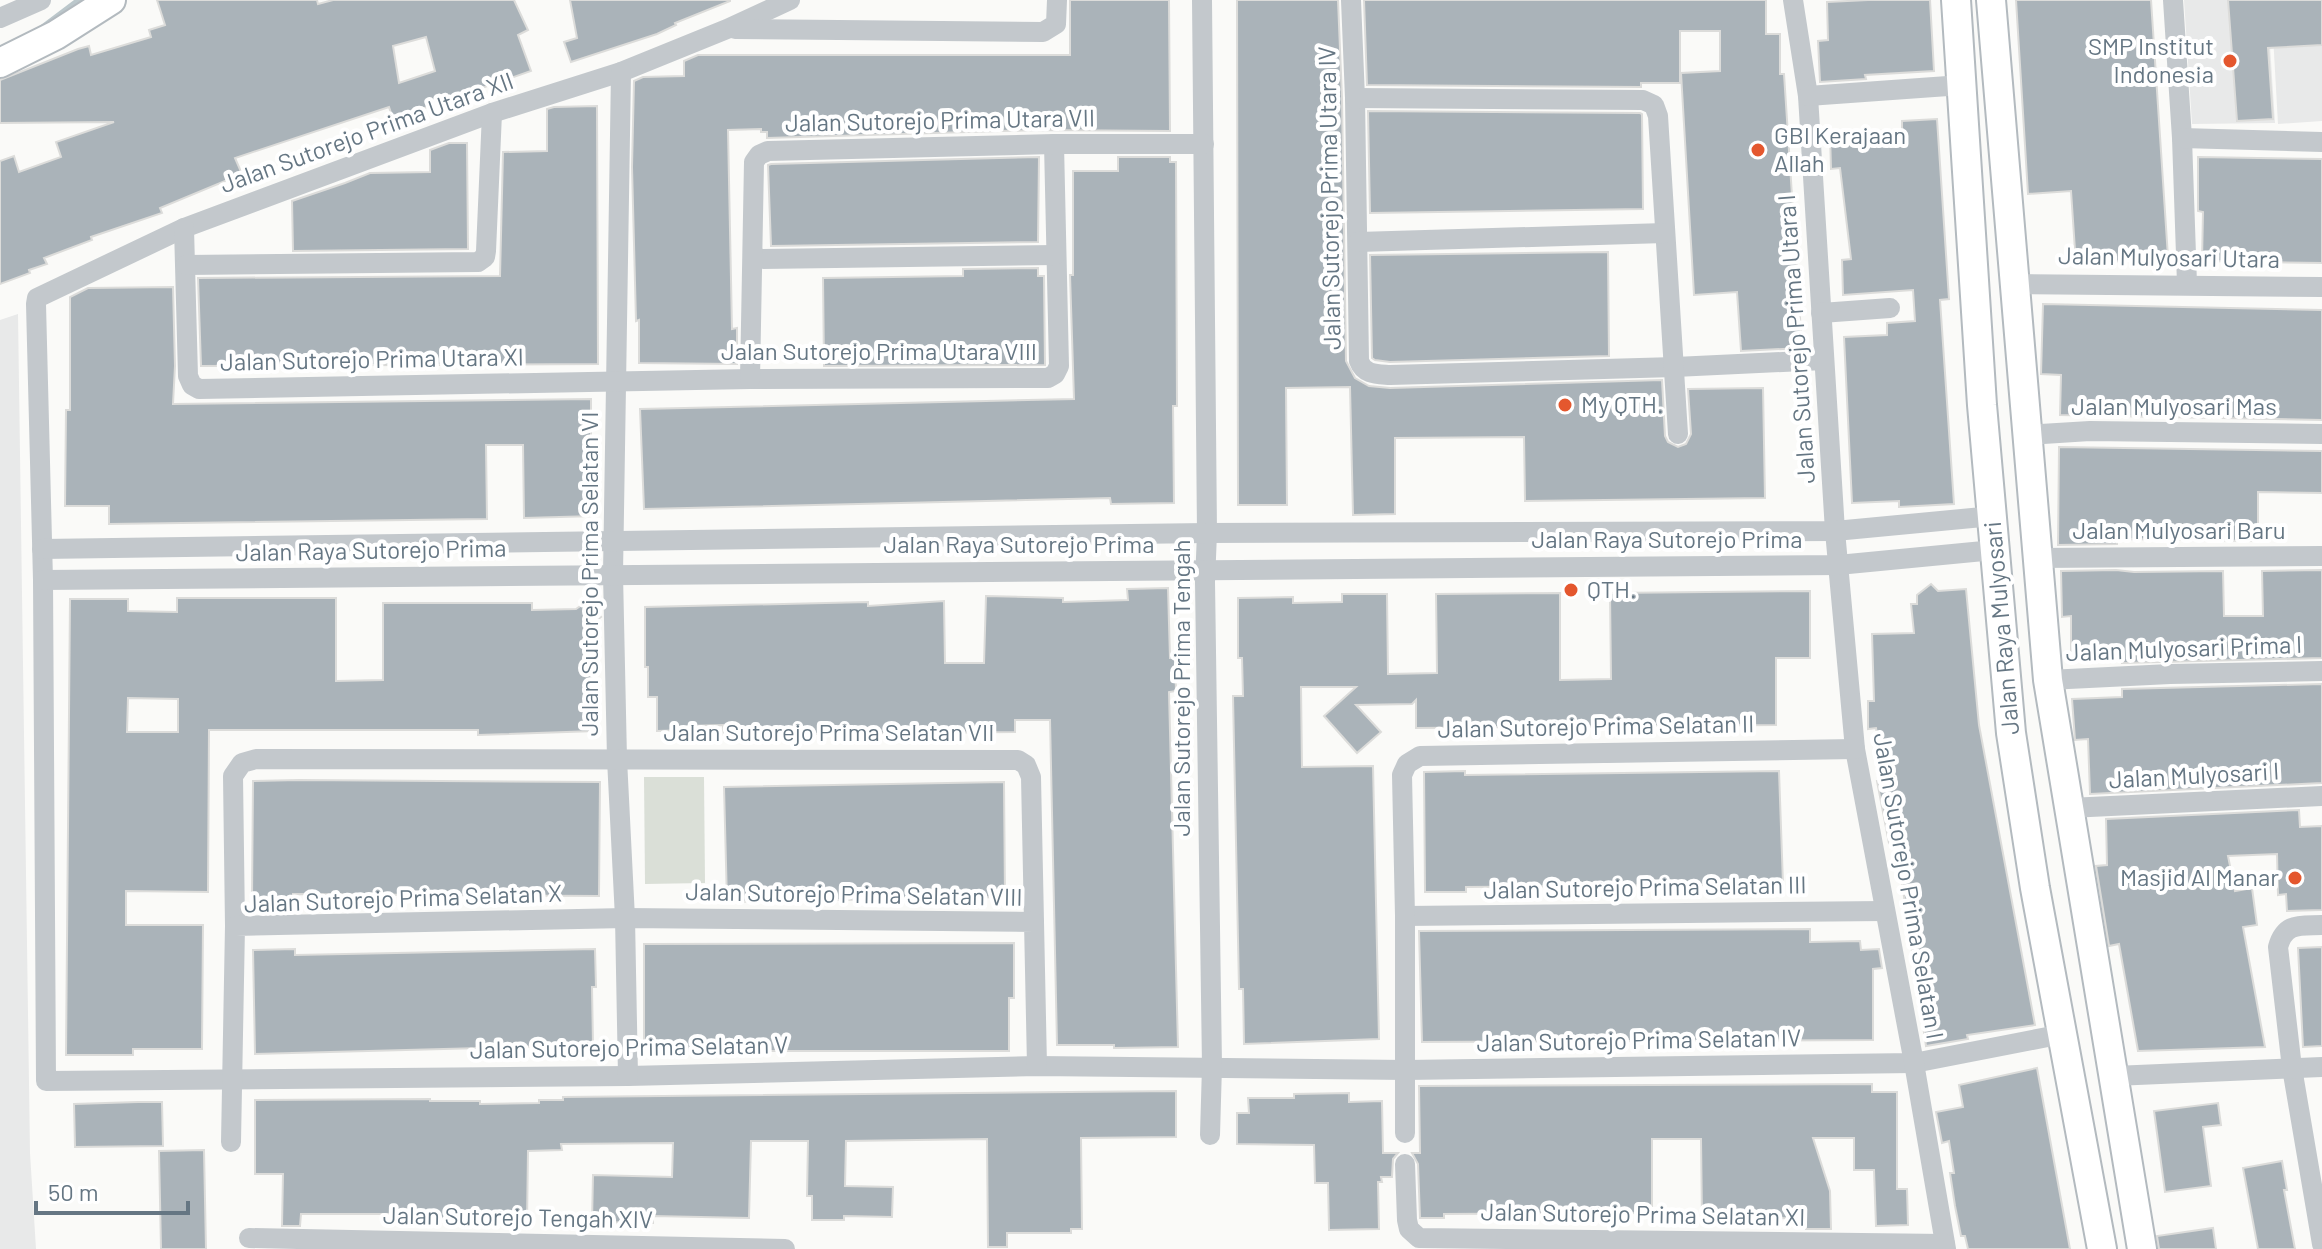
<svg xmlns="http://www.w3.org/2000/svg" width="2322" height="1249" font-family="Barlow,sans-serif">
	<rect width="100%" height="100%" fill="#fafaf8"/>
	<!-- built -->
	<g fill="#e8e9e9">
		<polygon points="2184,0 2267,0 2275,123 2192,124"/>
		<polygon points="2271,0 2322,0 2322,121 2278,124"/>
		<polygon points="18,314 30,1153 36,1249 0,1249 0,320"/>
	</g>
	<!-- green -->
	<polygon fill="#dadfd7" points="644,777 704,777 705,883 645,884"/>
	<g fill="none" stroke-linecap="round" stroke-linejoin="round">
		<!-- stream -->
		<polyline stroke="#bbc7cb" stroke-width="6" points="42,28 79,0"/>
	</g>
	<!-- building -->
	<g fill="#aab3b9" stroke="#dcdcda" stroke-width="2" fill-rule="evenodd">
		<path d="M157 0H317L318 4 333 0H514L528 30 518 35 531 71 393 119 389 107 235 158 242 174 160 208 162 213 91 237 92 240 44 258 47 264 29 270 30 273 0 284V161L14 156 19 172 61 157 56 142 114 122 0 123V80L78 49 89 46 91 55 151 37 149 30 165 25ZM426 37 435 71 399 83 393 46Z"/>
		<polygon points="570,0 730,0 730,1 675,23 676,25 657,34 571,62 564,42 577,38"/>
		<polygon points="1070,0 1169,0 1170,131 1039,130 767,138 767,132 761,132 761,129 728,130 732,329 737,328 737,364 639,363 639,320 636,321 632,167 634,81 643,77 684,76 684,61 698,55 1070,55"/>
		<polygon points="1237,0 1338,0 1342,98 1346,361 1355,378 1369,386 1390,388 1662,380 1665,436 1668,442 1678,447 1686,444 1691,434 1688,389 1763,388 1765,498 1525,501 1524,437 1395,438 1395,514 1353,515 1350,387 1286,388 1287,505 1238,505"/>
		<polygon points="1364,0 1766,0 1766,34 1780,34 1780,74 1784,74 1802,348 1741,351 1737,292 1694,295 1681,73 1720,71 1720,31 1680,31 1680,83 1641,83 1641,87 1367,85"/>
		<polygon points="1868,0 1930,0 1934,71 1865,75 1866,79 1820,82 1818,41 1828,40 1827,2"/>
		<polygon points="2016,0 2151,0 2168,257 2076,265 2071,191 2028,194"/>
		<polygon points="2228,0 2322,0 2322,45 2268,48 2273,119 2237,121"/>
		<polygon points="597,106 598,364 201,366 198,278 500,276 503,152 547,151 547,109 554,107"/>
		<polygon points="1368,111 1640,113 1642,114 1643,209 1370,213"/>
		<polygon points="1937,119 1949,299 1940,300 1954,504 1899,507 1899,501 1852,503 1844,337 1887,335 1887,323 1915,321 1913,290 1843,295 1842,260 1851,259 1840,168 1831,169 1830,133 1902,130 1902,121"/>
		<polygon points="449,143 467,143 468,249 293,251 292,201 345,183 370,173 430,172 430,150"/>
		<polygon points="1039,157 1038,242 771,246 768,165 771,164"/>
		<polygon points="1118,157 1170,157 1170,162 1176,162 1177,406 1173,406 1174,503 1111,504 1110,498 644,509 640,409 1074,399 1070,275 1073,275 1073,171 1118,171"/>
		<polygon points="2198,157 2322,159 2322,263 2202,261 2203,212 2198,211"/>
		<polygon points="1608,252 1609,356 1390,362 1375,360 1372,358 1370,255"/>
		<polygon points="1038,268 1038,276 1044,276 1045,365 824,366 823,278 963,276 963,269"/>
		<polygon points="173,287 175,366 173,404 591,399 591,445 594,445 595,516 524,518 523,445 486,445 487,519 109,524 109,506 65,506 66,410 70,410 70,297 88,288"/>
		<polygon points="2043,304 2322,310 2322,420 2060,415 2061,375 2041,374"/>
		<polygon points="2059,447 2322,451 2322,493 2258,492 2258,541 2117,539 2117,544 2058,545"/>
		<polygon points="2116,570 2134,572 2223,571 2224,616 2263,616 2262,571 2322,570 2322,658 2122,663 2122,660 2071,660 2071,616 2062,617 2061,571"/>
		<polygon points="1931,584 1938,591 1966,589 1979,725 2035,1025 1967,1035 1968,1039 1926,1046 1897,849 1895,842 1889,843 1877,781 1885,779 1876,728 1868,729 1868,701 1874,701 1872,634 1914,633 1911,604 1917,604 1917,595"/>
		<polygon points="1168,588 1170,658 1175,658 1176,691 1169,692 1178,1047 1114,1048 1114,1045 1057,1045 1050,720 1015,720 1015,732 723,735 723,725 688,726 688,730 657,731 657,697 648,697 648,667 645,667 645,607 868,602 868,606 944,601 945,663 984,663 986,596 1063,598 1063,602 1128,600 1127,589"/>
		<polygon points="1810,591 1810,658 1776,658 1776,725 1416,728 1416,700 1412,704 1356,705 1381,732 1357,753 1324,716 1356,687 1301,687 1302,767 1373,766 1379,1039 1244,1044 1243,989 1239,989 1233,696 1243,696 1242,658 1238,658 1238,598 1293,597 1293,603 1342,602 1342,594 1387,594 1388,674 1437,673 1436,594 1560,593 1560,680 1611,679 1610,593"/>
		<path d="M177 598H336V681L383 680V603H532V610L576 609 586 602 601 617 588 627 595 731 478 735V730H209L208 892 126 891V925H203L202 1049H133V1055H66L70 599H128V611L177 612ZM128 698 178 699V732H127Z"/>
		<polygon points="2322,684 2322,783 2090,794 2088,739 2075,740 2072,699 2122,697 2122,689"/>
		<polygon points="1465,771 1465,775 1779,771 1783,884 1466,887 1466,892 1425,892 1424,772"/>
		<polygon points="299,780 600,782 599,896 293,894 293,898 252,898 253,781"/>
		<polygon points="1004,782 1005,897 727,902 724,787"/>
		<polygon points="2299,810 2300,827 2322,826 2322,910 2287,911 2286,894 2278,895 2277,854 2228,856 2235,891 2252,888 2257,925 2243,927 2265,1047 2138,1051 2119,944 2109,946 2096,866 2107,865 2106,819"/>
		<polygon points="1810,929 1810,942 1860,941 1861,950 1879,949 1882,968 1873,969 1873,1040 1422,1042 1419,931"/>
		<polygon points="1014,943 1014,998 1009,998 1009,1051 644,1051 644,944"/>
		<polygon points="2322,947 2322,1046 2303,1047 2298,948"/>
		<polygon points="295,949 295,955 595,949 596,987 592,987 593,1045 255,1054 253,950"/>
		<polygon points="2037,1068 2070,1249 1968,1249 1965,1236 1961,1236 1955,1206 1950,1173 1954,1173 1949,1141 1942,1143 1936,1112 1963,1107 1959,1085"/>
		<polygon points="1872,1084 1872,1092 1897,1092 1897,1189 1907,1189 1908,1225 1876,1226 1874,1170 1854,1170 1854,1138 1813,1138 1830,1191 1831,1229 1806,1229 1806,1218 1702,1219 1701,1139 1652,1139 1652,1213 1444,1214 1444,1218 1420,1218 1418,1164 1412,1153 1420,1153 1419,1086"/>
		<polygon points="1176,1091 1176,1137 1081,1138 1082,1229 1071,1229 1071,1233 1007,1233 1007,1247 988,1247 987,1139 846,1141 845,1186 893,1187 892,1217 844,1216 844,1220 812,1220 812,1196 807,1196 808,1141 751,1141 749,1218 653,1216 653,1223 592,1222 593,1175 672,1177 673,1143 561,1144 562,1150 528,1151 527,1223 392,1222 392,1214 301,1214 300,1226 282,1226 283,1174 255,1174 255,1100 430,1099 430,1101 480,1101 480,1104 539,1103 539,1100 563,1100 563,1097"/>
		<polygon points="1349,1093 1349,1102 1382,1101 1383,1153 1398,1153 1393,1159 1392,1177 1381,1177 1382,1182 1378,1182 1379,1229 1329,1230 1328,1183 1315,1183 1314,1145 1237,1144 1237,1113 1249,1113 1248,1098 1294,1098 1294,1094"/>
		<polygon points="138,1102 162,1102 163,1146 75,1147 74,1104"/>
		<polygon points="2218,1103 2221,1125 2203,1127 2211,1186 2165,1192 2154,1111"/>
		<polygon points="204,1150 206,1249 161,1249 159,1151"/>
		<polygon points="2282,1161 2287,1190 2284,1190 2295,1249 2258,1249 2243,1168"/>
		<polygon points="2213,1228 2216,1249 2159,1249 2157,1236"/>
	</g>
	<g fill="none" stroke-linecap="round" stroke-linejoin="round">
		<defs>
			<g id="secondary">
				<polyline points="1956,0 1982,405 2011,733 2035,888 2102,1249"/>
				<polyline points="1991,0 2048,680 2142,1249"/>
				<polyline points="0,63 56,35 111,0"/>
			</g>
		</defs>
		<!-- secondary casing -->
		<use href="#secondary" stroke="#b3babf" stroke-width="32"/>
		<!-- minor -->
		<g stroke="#c3c8cc" stroke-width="20">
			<polyline points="790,0 727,29 621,72 492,113 184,228 37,298 36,304 43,580 46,1081 628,1076 1037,1066 1406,1070 1914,1063 2063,1034"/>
			<polyline points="1202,0 1207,533 1205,582 1212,1066 1210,1135"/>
			<path d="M1351 0 1355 98 1359 361C1364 375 1377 374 1390 375L1675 367 1824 360"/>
			<polyline points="1793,0 1808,96 1835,531 1855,749 1914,1063 1946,1249"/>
			<polyline points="2173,0 2182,138 2187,284"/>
			<polyline points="0,18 41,0"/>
			<polyline points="735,29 1043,32 1056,24 1057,0"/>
			<polyline points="621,72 613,574 617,759 625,918 628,1076"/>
			<polyline points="1808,96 1962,85"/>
			<polyline points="1355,98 1643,100 1654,105 1658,116 1678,434"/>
			<polyline points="2182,138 2322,142"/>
			<polyline points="184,228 188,376 192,385 199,389 750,379 1048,378 1055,374 1059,366 1054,144"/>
			<polyline points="1358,242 1665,233"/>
			<polyline points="754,259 1055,255"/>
			<polyline points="186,265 478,262 485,257 486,251 492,113"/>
			<polyline points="2015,284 2322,287"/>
			<polyline points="1821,313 1890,308"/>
			<polyline points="750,379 754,162 759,155 768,151 1054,144 1204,144"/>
			<polyline points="2026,435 2090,431 2322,434"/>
			<polyline points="42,549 1207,533 1835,531 1993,516"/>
			<polyline points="2036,558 2322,556"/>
			<polyline points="43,580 1838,565 1994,550"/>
			<polyline points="2048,680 2170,674 2322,671"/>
			<polyline points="2069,808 2322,796"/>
			<polyline points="1405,916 1884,911"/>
			<path d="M2322 925C2300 926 2285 922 2278 947L2292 1068 2322 1244"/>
			<polyline points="235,926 233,776 242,763 256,759 1018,760 1026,765 1031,777 1034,922"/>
			<polyline points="2114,1076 2322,1067"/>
			<polyline points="1405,1133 1405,916 1402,775 1407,764 1420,756 1855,749"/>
			<polyline points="231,1142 235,926 625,918 1034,922 1037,1066"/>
			<polyline points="1405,1164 1407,1220 1409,1229 1419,1238 1945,1244"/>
			<polyline points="249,1238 785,1249"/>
		</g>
		<!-- secondary -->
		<use href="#secondary" stroke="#fff" stroke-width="28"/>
	</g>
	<!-- markers -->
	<g fill="#e4572e" stroke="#fff" stroke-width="3">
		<circle cx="2230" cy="61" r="8"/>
		<circle cx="1758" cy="150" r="8"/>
		<circle cx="1565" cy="405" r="8"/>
		<circle cx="1571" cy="590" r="8"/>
		<circle cx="2295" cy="878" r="8"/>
	</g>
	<g text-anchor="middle" stroke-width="8" stroke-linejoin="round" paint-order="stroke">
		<!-- poi labels -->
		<g font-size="24" fill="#657683" stroke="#fff" text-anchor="start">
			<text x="2214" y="55" text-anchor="end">SMP Institut<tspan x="2214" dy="28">Indonesia</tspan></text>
			<text x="1774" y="144">GBI Kerajaan<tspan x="1774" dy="28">Allah</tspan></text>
			<text x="1581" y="413">My QTH.</text>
			<text x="1587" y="598">QTH.</text>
			<text x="2279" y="886" text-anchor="end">Masjid Al Manar</text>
		</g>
		<!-- street labels -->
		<g font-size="24" fill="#657683" stroke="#fff">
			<text transform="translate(940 121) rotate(-1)" y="8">Jalan Sutorejo Prima Utara VII</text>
			<text transform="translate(367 133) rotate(-20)" y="8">Jalan Sutorejo Prima Utara XII</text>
			<text transform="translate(1330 198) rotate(-91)" y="8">Jalan Sutorejo Prima Utara IV</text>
			<text transform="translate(2169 258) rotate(1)" y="8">Jalan Mulyosari Utara</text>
			<text transform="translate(1797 339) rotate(-94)" y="8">Jalan Sutorejo Prima Utara I</text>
			<text x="879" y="360">Jalan Sutorejo Prima Utara VIII</text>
			<text transform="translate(372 360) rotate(-1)" y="8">Jalan Sutorejo Prima Utara XI</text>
			<text x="2174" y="415">Jalan Mulyosari Mas</text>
			<text x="2179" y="539">Jalan Mulyosari Baru</text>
			<text x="1667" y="548">Jalan Raya Sutorejo Prima</text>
			<text x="1019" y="553">Jalan Raya Sutorejo Prima</text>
			<text transform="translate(371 551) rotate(-1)" y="8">Jalan Raya Sutorejo Prima</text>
			<text transform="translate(590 574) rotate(-90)" y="8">Jalan Sutorejo Prima Selatan VI</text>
			<text transform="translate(2002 628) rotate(-95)" y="8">Jalan Raya Mulyosari</text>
			<text transform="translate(2184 649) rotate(-2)" y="8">Jalan Mulyosari Prima I</text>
			<text transform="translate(1182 688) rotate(-90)" y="8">Jalan Sutorejo Prima Tengah</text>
			<text transform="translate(1596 727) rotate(-1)" y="8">Jalan Sutorejo Prima Selatan II</text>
			<text x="829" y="741">Jalan Sutorejo Prima Selatan VII</text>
			<text transform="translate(2194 776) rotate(-3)" y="8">Jalan Mulyosari I</text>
			<text transform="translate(1908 886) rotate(80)" y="8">Jalan Sutorejo Prima Selatan I</text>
			<text transform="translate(1645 888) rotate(-1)" y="8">Jalan Sutorejo Prima Selatan III</text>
			<text transform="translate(854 895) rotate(1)" y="8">Jalan Sutorejo Prima Selatan VIII</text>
			<text transform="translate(403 899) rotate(-2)" y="8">Jalan Sutorejo Prima Selatan X</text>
			<text transform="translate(1639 1041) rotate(-1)" y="8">Jalan Sutorejo Prima Selatan IV</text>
			<text transform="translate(629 1048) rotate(-1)" y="8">Jalan Sutorejo Prima Selatan V</text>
			<text transform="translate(1643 1215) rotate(1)" y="8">Jalan Sutorejo Prima Selatan XI</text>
			<text transform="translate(518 1218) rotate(1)" y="8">Jalan Sutorejo Tengah XIV</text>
		</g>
	</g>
	<!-- scale -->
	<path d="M36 1201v12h152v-12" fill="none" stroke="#657683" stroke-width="4"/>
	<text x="48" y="1201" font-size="24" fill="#657683" stroke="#ffffff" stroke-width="6" paint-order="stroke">50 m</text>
</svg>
